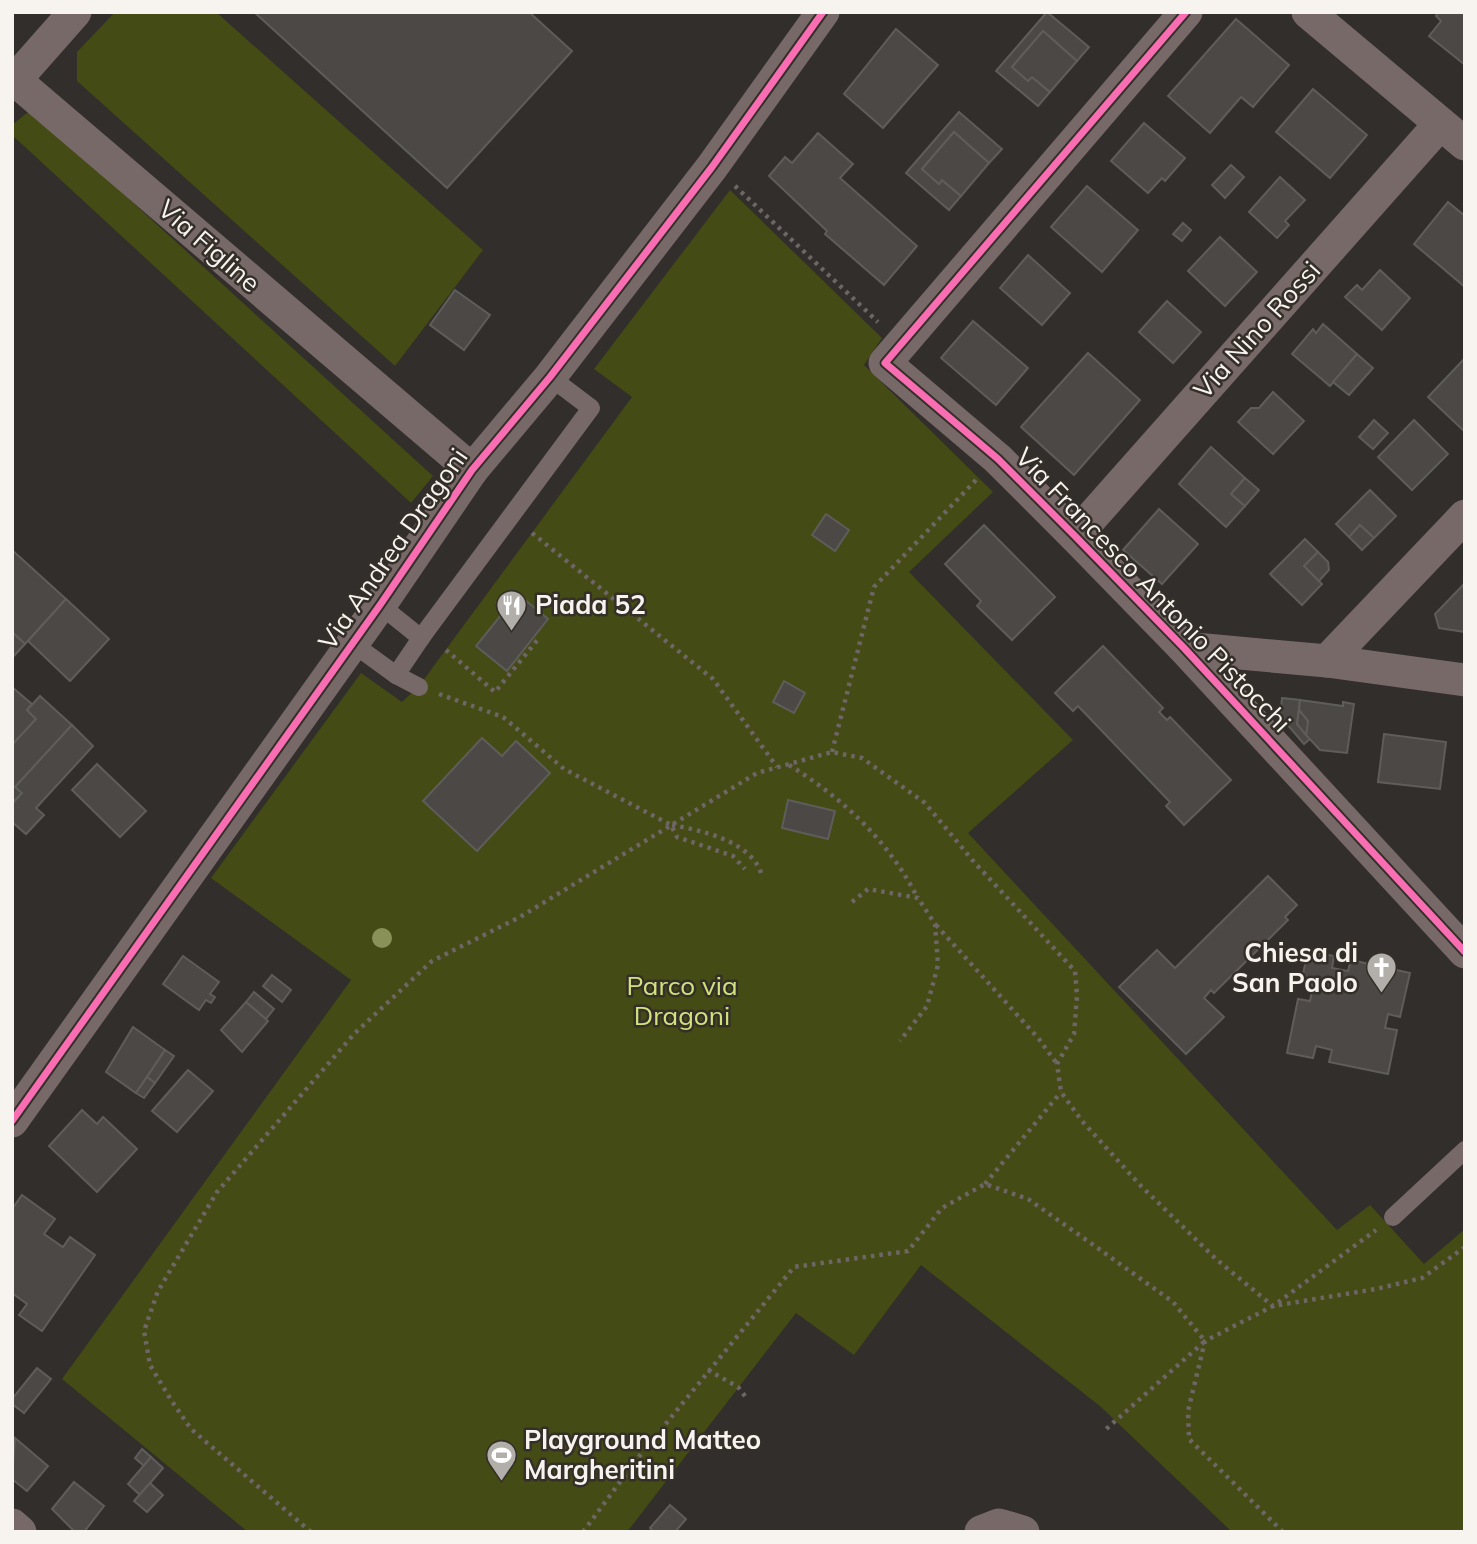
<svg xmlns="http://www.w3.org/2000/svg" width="1477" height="1544" font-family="Mulish,sans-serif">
	<rect width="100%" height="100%" fill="#312e2b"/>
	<!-- green -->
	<g fill="#444b14">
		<polygon points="115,12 216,12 483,250 395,366 77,81 77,52"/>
		<polygon points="28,112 39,117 433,476 411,503 12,135 12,125"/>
		<polygon points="730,190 882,338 864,365 993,492 909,572 1073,740 968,833 1337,1230 1370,1205 1424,1264 1465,1229 1465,1532 1232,1532 1101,1407 921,1265 854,1355 796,1313 627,1532 248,1532 62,1379 351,980 211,878 361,673 402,702 419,686 632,397 594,369"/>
	</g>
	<!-- building -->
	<g fill="#4b4845" stroke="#5f5d5a" stroke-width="2">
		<polygon points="254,12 529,12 572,51 447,188"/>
		<polygon points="1047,12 1089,47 1077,61 1043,31 1012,67 1028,81 1032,77 1050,92 1038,106 996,71"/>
		<polygon points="1439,12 1465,12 1465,65 1429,36 1441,21 1436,16"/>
		<polygon points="1236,19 1289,65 1253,107 1241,97 1210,133 1168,96"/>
		<polygon points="896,29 938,65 883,128 844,94"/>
		<polygon points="1043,31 1077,61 1050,92 1032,77 1028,81 1012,67"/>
		<polygon points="1313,89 1367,135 1330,178 1276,132"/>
		<polygon points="959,112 1002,149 989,163 954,132 922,169 939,184 942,180 961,196 949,210 906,173"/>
		<polygon points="1144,123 1185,158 1165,181 1162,178 1148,193 1111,161"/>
		<polygon points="954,132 989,163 961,196 942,180 939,184 922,169"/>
		<polygon points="818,133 853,164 840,178 917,246 884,285 825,234 827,231 769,176 785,157 792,163"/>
		<polygon points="1231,165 1244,177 1225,198 1212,185"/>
		<polygon points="1280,177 1305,200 1285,221 1289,225 1277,238 1249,212"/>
		<polygon points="1087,186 1138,230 1102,272 1051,227"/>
		<polygon points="1448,202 1465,216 1465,287 1414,244"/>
		<polygon points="1183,223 1191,230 1182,241 1173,234"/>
		<polygon points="1220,237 1257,272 1225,306 1188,271"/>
		<polygon points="1028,255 1070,293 1042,325 1000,288"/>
		<polygon points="1380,270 1410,298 1382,330 1345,297 1357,285 1362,290"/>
		<polygon points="455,290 490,315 464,350 430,325"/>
		<polygon points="1167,301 1201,332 1173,363 1139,332"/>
		<polygon points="973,321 1028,368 996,405 941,358"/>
		<polygon points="1323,324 1357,354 1330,386 1292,354 1313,329 1316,333"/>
		<polygon points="1088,353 1140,400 1074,475 1021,427"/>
		<polygon points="1357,354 1373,368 1349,395 1333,382"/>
		<polygon points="1465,358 1465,432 1428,397"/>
		<polygon points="1273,392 1304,421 1273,454 1238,422 1251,408 1259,408"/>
		<polygon points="1374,420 1388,433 1373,449 1359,437"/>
		<polygon points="1414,420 1448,454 1412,490 1378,457"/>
		<polygon points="1211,447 1245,478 1231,494 1245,506 1226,527 1179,484"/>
		<polygon points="1245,478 1259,490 1245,506 1231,494"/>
		<polygon points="1370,490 1396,516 1374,538 1360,525 1349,537 1336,524"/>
		<polygon points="1159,509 1198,544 1162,584 1123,550"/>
		<polygon points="826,514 849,530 835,551 812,535"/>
		<polygon points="984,525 1055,597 1012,640 977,606 981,601 945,564"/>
		<polygon points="1360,525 1374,538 1362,550 1349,537"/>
		<polygon points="1305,539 1318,552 1304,566 1322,584 1302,605 1270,574"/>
		<polygon points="12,550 66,599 25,644 12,632"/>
		<polygon points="1318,552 1328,562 1329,570 1319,581 1304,566"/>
		<polygon points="1465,583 1465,632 1439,628 1435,614"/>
		<polygon points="518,594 548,619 507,671 476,646"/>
		<polygon points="66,599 109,639 70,681 28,641"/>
		<polygon points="12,632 25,644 12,658"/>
		<polygon points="1103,646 1163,708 1159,712 1167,720 1170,717 1231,780 1184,825 1166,806 1170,802 1078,706 1073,711 1055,693"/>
		<polygon points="784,681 805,693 794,713 773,702"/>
		<polygon points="12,687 32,704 27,710 36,719 12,745"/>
		<polygon points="40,696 72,725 15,787 22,793 12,804 12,745 36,719 27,710"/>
		<polygon points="1282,698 1300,700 1297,724 1310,739 1304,744 1280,716"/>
		<polygon points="1300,700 1343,706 1343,702 1354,704 1347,753 1320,750 1306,735 1308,721 1299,710"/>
		<polygon points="1299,710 1308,721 1306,735 1297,724"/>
		<polygon points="72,725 93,746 36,808 44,815 26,834 12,822 12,804 22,793 15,787"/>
		<polygon points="1384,734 1446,742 1440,789 1378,782"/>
		<polygon points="482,738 502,756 516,741 550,773 477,851 423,801"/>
		<polygon points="97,764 146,811 120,837 72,790"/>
		<polygon points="788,800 835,811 828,839 782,828"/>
		<polygon points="1268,876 1297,905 1285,917 1288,920 1217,990 1214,993 1211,990 1204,998 1224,1017 1186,1054 1119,987 1157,950 1175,968"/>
		<polygon points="1308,951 1334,956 1332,968 1348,971 1351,960 1410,973 1400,1017 1388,1014 1385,1028 1397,1030 1388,1074 1329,1062 1332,1050 1316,1046 1313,1058 1287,1053 1298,999 1310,1001 1313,985 1301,983"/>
		<polygon points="183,956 219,982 210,994 215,997 211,1003 206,1000 199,1010 163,984"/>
		<polygon points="272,975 291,990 282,1002 263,986"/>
		<polygon points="254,992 274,1009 266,1019 246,1002"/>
		<polygon points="246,1002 268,1021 242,1052 221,1030"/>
		<polygon points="133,1027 165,1050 136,1093 106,1072"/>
		<polygon points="165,1050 174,1056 155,1083 147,1077"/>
		<polygon points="188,1070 213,1091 177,1132 152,1111"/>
		<polygon points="147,1077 155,1083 144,1098 136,1093"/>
		<polygon points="82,1110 97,1124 103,1117 137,1149 97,1192 49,1146"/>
		<polygon points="22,1195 55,1219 44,1234 63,1247 70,1237 95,1255 42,1331 19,1315 27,1304 12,1293 12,1209"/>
		<polygon points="37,1368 51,1379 24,1413 12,1404 12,1399"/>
		<polygon points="15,1438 48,1466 27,1491 12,1479"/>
		<polygon points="142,1449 151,1457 144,1466 135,1458"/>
		<polygon points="151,1457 163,1468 140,1495 128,1484"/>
		<polygon points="74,1482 104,1506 84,1532 75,1532 52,1509"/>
		<polygon points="150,1483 163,1495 147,1512 134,1501"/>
		<polygon points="670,1505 686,1519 675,1532 654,1532 650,1528"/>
	</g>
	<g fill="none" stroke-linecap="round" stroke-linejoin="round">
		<!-- path -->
		<g stroke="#6e6565" stroke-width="4.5" stroke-dasharray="3.5 5" stroke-linecap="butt">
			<polyline points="735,186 878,322"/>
			<polyline points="532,533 713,679 777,767"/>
			<polyline points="446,650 495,692 539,638"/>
			<polyline points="439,694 503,717 564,769 671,825 677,837 733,856 745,869"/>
			<polyline points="832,752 874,587 976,480"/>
			<path d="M789 765C841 797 889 841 917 897"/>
			<path d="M672 825C704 831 753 842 762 876"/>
			<polyline points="852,902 868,889 918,898 935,924 938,965 927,1006 900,1041"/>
			<polyline points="936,925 1039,1039 1057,1064"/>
			<polyline points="985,1184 1061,1092"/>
			<polyline points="708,1370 738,1387 748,1400"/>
			<polyline points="311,1532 191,1429 171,1400 150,1365 144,1331 158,1291 217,1192 354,1034 432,961 520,917 757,773 832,752 862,758 925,803 974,862 1075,971 1077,996 1074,1034 1057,1064 1061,1092 1082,1121 1140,1185 1217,1260 1273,1306 1376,1230"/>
			<polyline points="583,1532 637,1459 794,1267 908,1251 942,1208 985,1184 1028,1199 1092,1244 1173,1302 1205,1341 1104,1431"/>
			<polyline points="1283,1532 1189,1439 1188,1411 1205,1341 1273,1306 1376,1289 1422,1278 1465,1247"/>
		</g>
		<!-- service -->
		<g stroke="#786969" stroke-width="18">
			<polyline points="380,605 421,638 426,631 591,408 550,377"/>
			<polyline points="352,643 396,675 419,687"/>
			<polyline points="396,675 421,638"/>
			<polyline points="1393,1217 1465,1150"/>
		</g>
		<!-- minor -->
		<g stroke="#786969" stroke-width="33">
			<polyline points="75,12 15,80 472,470"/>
			<polyline points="1186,12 885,363 998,459 1075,536 1184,648 1465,952"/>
			<polyline points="1308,12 1465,144"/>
			<polyline points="1075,536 1440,124"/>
			<polyline points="1184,648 1327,661 1465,680"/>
			<polyline points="1327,661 1465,516"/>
			<polyline points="12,1121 380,605 472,470 550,377 712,167 823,12"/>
			<polyline points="12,1525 20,1532"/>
			<polyline points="981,1532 999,1525 1023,1532"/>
		</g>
		<defs>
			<g id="cycleway">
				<polyline points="1186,12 885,363 998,459 1075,536 1184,648 1465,952"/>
				<polyline points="12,1121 380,605 472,470 550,377 712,167 823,12"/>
			</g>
		</defs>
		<!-- cycleway casing -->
		<use href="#cycleway" stroke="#342f28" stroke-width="11"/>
		<!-- cycleway -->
		<use href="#cycleway" stroke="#f96db3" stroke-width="7"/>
	</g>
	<!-- trees -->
	<circle fill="#899158" cx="382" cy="938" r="10"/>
	<!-- icons -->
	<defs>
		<symbol id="restaurant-pin" viewBox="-11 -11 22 30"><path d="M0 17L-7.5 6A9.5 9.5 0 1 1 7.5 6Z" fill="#b2aeaa" stroke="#342f28"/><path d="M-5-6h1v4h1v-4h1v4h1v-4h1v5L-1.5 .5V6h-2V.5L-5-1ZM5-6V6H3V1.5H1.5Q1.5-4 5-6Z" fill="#fff"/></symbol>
		<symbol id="church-pin" viewBox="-11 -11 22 30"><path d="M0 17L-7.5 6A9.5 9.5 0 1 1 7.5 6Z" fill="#b2aeaa" stroke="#342f28"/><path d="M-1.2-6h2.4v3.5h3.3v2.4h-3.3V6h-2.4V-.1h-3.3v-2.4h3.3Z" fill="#fff"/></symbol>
		<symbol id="stadium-pin" viewBox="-11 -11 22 30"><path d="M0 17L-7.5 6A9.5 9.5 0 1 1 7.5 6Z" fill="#b2aeaa" stroke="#342f28"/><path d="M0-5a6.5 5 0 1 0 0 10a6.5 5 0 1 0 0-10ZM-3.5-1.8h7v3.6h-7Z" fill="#fff"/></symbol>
	</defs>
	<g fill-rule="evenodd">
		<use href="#restaurant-pin" x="494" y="588" width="35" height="47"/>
		<use href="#church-pin" x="1364" y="950" width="35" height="47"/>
		<use href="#stadium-pin" x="484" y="1438" width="35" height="47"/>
	</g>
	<g text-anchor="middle" stroke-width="5" stroke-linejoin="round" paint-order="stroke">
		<!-- street labels -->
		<g font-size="26" fill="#f7f3ef" stroke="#342f28">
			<text transform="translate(209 246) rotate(41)" y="9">Via Figline</text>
			<text transform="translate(1257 330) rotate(-48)" y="9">Via Nino Rossi</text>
			<text transform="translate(393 549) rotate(-55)" y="9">Via Andrea Dragoni</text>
			<text transform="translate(1153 590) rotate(46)" y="9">Via Francesco Antonio Pistocchi</text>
		</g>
		<!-- poi labels -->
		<g font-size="26" font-weight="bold" fill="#f7f3ef" stroke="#342f28" text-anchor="start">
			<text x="535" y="614">Piada 52</text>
			<text x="1358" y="962" text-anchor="end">Chiesa di<tspan x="1358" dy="30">San Paolo</tspan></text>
			<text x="524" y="1449">Playground Matteo<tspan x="524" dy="30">Margheritini</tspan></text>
		</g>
		<!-- park labels -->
		<g font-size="26" fill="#d1e27c" stroke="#342f28">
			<text x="682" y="995">Parco via<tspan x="682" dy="30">Dragoni</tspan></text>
		</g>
	</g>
	<!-- border -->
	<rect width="1477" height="1544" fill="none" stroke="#f7f3ef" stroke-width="28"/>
</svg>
